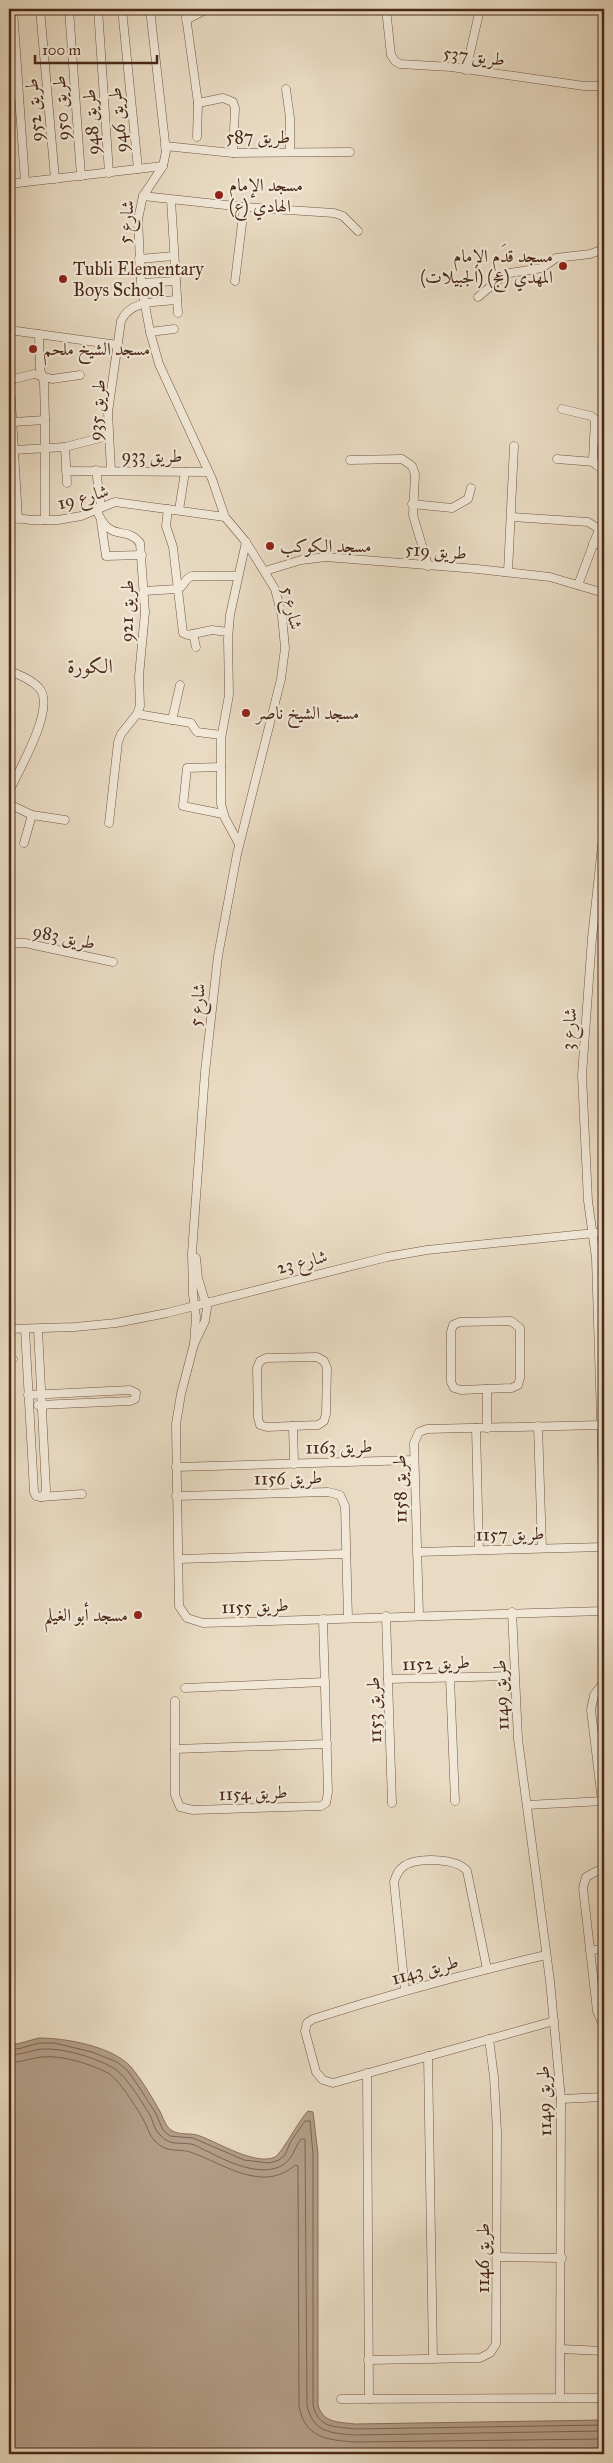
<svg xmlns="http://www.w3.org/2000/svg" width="613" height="2463" font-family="'IM FELL Great Primer',Amiri,serif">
	<rect width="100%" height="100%" fill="#e9dbc3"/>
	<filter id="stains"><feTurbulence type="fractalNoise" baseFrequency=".004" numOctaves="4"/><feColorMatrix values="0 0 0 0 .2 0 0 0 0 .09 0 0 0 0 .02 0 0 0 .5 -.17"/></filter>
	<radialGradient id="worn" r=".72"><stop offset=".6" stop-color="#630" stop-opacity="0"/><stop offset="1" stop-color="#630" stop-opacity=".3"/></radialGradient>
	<!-- water -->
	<path fill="#b39e89" stroke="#896f5b" d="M39 2038C65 2038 112 2046 131 2067 141 2079 150 2094 158 2108 163 2115 164 2125 171 2130 179 2136 191 2132 200 2136 219 2143 256 2166 275 2157 282 2153 299 2120 308 2111L313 2112 318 2154V2405C323 2423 338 2422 355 2424L604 2420V2454H9V2042L17 2044Z"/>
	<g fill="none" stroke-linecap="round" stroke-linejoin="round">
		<!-- shore -->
		<g stroke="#7e6350" stroke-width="1">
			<path d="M9 2047 18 2049 39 2043H54L92 2052 117 2062 127 2070 137 2084 155 2112 163 2130 170 2136 193 2138 244 2160 269 2163 279 2160 285 2155 291 2141 305 2121H310L313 2154V2405C319 2429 334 2426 355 2429L604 2425"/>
			<path d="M9 2054C21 2056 30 2050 42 2049 65 2048 92 2057 112 2067 125 2074 142 2102 150 2115 153 2121 154 2129 160 2135 170 2146 178 2142 191 2144 197 2145 203 2150 209 2152 228 2162 260 2177 281 2166 293 2160 294 2148 301 2139H305L307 2405C313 2433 331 2433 355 2435L604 2431"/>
			<path d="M9 2062C21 2063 30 2058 42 2057 63 2055 90 2064 108 2073 118 2078 139 2111 144 2121 148 2128 149 2135 155 2141 169 2155 178 2147 193 2153 225 2165 264 2193 295 2165L298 2166 299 2406C305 2438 327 2440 355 2442L604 2439"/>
		</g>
		<defs>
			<g id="minor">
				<polyline points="13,9 25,182"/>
				<polyline points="40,9 55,179"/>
				<polyline points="69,9 81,176"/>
				<polyline points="98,9 109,173"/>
				<polyline points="122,9 138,169"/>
				<polyline points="150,9 166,151 163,166 143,196 138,219 141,283 150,332 159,364 212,479 225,517 246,542 275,589 282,616 285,648 281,679 237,854 218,956 205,1072 192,1253 193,1295 196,1317 194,1344"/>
				<polyline points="185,9 198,103 197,137"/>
				<polyline points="386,9 391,55 395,61 400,64 451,67 584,86 604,86"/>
				<polyline points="186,20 207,9"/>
				<polyline points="466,70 480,9"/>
				<polyline points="286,89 290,118 290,152"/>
				<polyline points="198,103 223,98 233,102 235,108 233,153"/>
				<polyline points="165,146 233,153 350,152"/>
				<polyline points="9,184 163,166"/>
				<polyline points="143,196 244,207 334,213 343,216 358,231"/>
				<polyline points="171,200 178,313"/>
				<polyline points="139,259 174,256"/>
				<polyline points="235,281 244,207"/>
				<polyline points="141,283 176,281"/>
				<polyline points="478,297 502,277 510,273 542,268 556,258 590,254 604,249"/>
				<polyline points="9,330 118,345"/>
				<polyline points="150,332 174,329"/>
				<polyline points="39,334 40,369 44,382 45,420 45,520"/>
				<polyline points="562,409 591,416 595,419 593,460 596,465 604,470"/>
				<polyline points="13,422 45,420"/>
				<polyline points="65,447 67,483"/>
				<polyline points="14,450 65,447 108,436"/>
				<polyline points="557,459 594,462"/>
				<polyline points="350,460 402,459 412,466 415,474 413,515 428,566"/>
				<polyline points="96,470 101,506"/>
				<polyline points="66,471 208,472"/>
				<path d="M111 471 108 412 121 321C130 300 157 302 177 300"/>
				<polyline points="412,504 452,508 468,499 471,488"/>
				<path d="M96 508C109 545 126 524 140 543L145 612 139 676 140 706 137 714 121 734 118 742 109 823"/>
				<polyline points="168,509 166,526 173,547 183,633 188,635 212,630 228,632"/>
				<polyline points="179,510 185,472"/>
				<polyline points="9,517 31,520 58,520 81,516 115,502 225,517"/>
				<polyline points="512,517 588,522 599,529 578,585"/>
				<polyline points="18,519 10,383 14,379 34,374 52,379 80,375"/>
				<polyline points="101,522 106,556 142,555"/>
				<polyline points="593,543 604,546"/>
				<polyline points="265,571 301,560 326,557 477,569 550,577 604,593"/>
				<polyline points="508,572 514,446"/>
				<path d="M144 591 177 589C185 587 184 578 192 576H237"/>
				<polyline points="193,634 196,647"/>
				<path d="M9 671C19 675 31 679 39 688 57 707 18 771 9 792"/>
				<polyline points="137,714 191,723 197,732 221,735"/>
				<polyline points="172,720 180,685"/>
				<polyline points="221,767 187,768 183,806 223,814"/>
				<polyline points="9,804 32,815 65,820"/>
				<polyline points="604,828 592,938 582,1075 588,1201 596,1258 604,1514"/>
				<polyline points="24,843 32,815"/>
				<polyline points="239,844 225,818 221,804 221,739 229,695 228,639 230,615 246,542"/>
				<polyline points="9,943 25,943 113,962"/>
				<polyline points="196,1258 198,1278 207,1308 205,1321 194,1344 181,1394 176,1424 179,1606 187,1618 203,1623 604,1611"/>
				<polygon points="511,1321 520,1328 520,1378 518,1385 512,1388 461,1390 454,1388 451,1382 451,1332 453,1325 460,1322"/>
				<polyline points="9,1329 75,1327 116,1323 167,1313 387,1257 427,1250 604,1232"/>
				<polyline points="25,1329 34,1492 36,1496 41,1497 45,1494 46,1490 38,1329"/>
				<polygon points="317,1357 324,1361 327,1368 326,1414 324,1421 318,1425 267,1427 260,1425 258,1418 257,1368 260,1361 266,1358"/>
				<polyline points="9,1360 13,1359"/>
				<polyline points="487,1389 487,1428"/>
				<polyline points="28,1395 130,1390 136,1393 135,1399 130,1401 38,1405"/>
				<polyline points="293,1426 294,1464"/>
				<polyline points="538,1426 542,1548"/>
				<polyline points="476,1428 479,1550"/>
				<polyline points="176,1467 414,1460"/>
				<polyline points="176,1496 328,1492 340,1495 345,1506 348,1618"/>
				<polyline points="41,1497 82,1494"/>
				<polyline points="417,1552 604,1547"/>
				<polyline points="179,1559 346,1554"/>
				<polyline points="512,1612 518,1739 550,1981 561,2099 560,2398"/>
				<polyline points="419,1615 414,1443 419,1432 427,1429 601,1425"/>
				<polyline points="386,1616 392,1803"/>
				<polyline points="450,1678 455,1801"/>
				<polyline points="388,1679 514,1676"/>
				<polyline points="185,1688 325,1682"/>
				<polyline points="175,1701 175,1795 180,1807 193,1810 321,1806 326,1803 328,1792 323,1619"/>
				<polyline points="175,1749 327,1744"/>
				<polyline points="602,1801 591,1710 594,1695 604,1682"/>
				<polyline points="527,1805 604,1801"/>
				<polyline points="604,1871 597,1871 586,1877 583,1888 597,2011 604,2027"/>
				<polyline points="590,1950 604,1949"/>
				<path d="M546 1955C468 1973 390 1994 313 2019L307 2023 305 2031 316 2072 323 2080 333 2083 554 2021"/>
				<path d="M405 1990 394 1882C396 1876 398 1870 404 1866 417 1857 457 1858 467 1871L487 1969"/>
				<polyline points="428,2056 433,2359"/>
				<polyline points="367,2073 369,2399"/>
				<polyline points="561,2099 604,2097"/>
				<polyline points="498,2257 562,2258"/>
				<polyline points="561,2349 604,2351"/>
				<polyline points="368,2360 480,2358 490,2353 496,2344 497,2132 494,2077 489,2039"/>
				<polyline points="341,2399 604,2398"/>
			</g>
		</defs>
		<!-- minor casing -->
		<use href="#minor" stroke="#725542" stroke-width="9"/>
		<!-- minor -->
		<use href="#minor" stroke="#f1e8d8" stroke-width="8"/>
	</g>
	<!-- markers -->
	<g fill="#8f2418" stroke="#f1e8d8" stroke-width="2">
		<circle cx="219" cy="195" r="5"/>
		<circle cx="563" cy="266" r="5"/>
		<circle cx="63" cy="279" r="5"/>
		<circle cx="33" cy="349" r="5"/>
		<circle cx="270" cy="546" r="5"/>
		<circle cx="246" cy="713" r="5"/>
		<circle cx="138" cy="1615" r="5"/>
	</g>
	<g text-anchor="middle" stroke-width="4.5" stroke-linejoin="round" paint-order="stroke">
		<!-- street labels -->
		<g font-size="18" fill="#4a2817" stroke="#f1e8d8">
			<text transform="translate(474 56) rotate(7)" y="6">طريق 537</text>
			<text transform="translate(61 108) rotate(-94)" y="6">طريق 950</text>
			<text transform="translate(34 110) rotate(-95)" y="6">طريق 952</text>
			<text transform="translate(118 120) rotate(-96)" y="6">طريق 946</text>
			<text transform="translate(91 122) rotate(-94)" y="6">طريق 948</text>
			<text x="258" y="143">طريق 587</text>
			<text transform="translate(126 222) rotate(-85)" y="6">شارع 5</text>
			<text transform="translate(97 410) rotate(-86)" y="6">طريق 935</text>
			<text x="152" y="462">طريق 933</text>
			<text transform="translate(83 497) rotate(-15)" y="6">شارع 19</text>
			<text transform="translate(436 551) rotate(4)" y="6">طريق 519</text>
			<text transform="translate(292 608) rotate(78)" y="6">شارع 5</text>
			<text transform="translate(127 611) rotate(-89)" y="6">طريق 921</text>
			<text transform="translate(64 937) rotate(12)" y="6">طريق 983</text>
			<text transform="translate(197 1005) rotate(-84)" y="6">شارع 5</text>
			<text transform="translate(569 1029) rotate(-86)" y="6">شارع 3</text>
			<text transform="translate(302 1262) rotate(-14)" y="6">شارع 23</text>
			<text transform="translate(339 1447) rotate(-1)" y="6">طريق 1163</text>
			<text transform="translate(288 1478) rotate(-1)" y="6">طريق 1156</text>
			<text transform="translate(400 1489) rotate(-91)" y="6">طريق 1158</text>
			<text transform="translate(510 1534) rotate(-1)" y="6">طريق 1157</text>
			<text transform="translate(255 1606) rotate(-2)" y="6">طريق 1155</text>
			<text transform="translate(436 1663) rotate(-2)" y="6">طريق 1152</text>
			<text transform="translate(501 1695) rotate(-93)" y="6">طريق 1149</text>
			<text transform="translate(374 1710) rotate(-92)" y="6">طريق 1153</text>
			<text transform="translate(253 1793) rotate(-2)" y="6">طريق 1154</text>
			<text transform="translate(425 1970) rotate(-15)" y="6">طريق 1143</text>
			<text transform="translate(544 2101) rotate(-92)" y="6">طريق 1149</text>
			<text transform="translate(483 2258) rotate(-90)" y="6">طريق 1146</text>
		</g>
		<!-- poi labels -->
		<g font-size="18" fill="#4a2817" stroke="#f1e8d8" text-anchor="start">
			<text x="229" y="191">مسجد الإمام<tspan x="229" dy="21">الهادي (ع)</tspan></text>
			<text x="553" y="262" text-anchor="end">مسجد قدَم الإمام<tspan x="553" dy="21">المهدي (عج) (الجبيلات)</tspan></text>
			<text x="73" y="275">Tubli Elementary<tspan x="73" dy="21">Boys School</tspan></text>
			<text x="43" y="355">مسجد الشيخ ملحم</text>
			<text x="280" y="552">مسجد الكوكب</text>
			<text x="256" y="719">مسجد الشيخ ناصر</text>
			<text x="128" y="1621" text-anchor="end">مسجد أبو الغيلم</text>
		</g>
		<!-- quarter labels -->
		<g font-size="20" fill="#4a2817" stroke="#f1e8d8">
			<text x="90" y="673">الكورة</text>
		</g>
	</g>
	<!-- margin -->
	<rect width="613" height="2463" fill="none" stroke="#e9dbc3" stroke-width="30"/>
	<rect x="10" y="10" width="593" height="2443" fill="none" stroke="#4a2817" stroke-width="2.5"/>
	<rect x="15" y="15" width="583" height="2433" fill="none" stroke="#4a2817"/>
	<!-- scale -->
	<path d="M35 55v8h122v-8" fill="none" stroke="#4a2817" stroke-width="2.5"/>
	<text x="42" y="55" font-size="15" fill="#4a2817" stroke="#f1e8d8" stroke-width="4" paint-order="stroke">100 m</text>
	<rect width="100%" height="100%" filter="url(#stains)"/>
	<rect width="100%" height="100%" fill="url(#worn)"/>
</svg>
